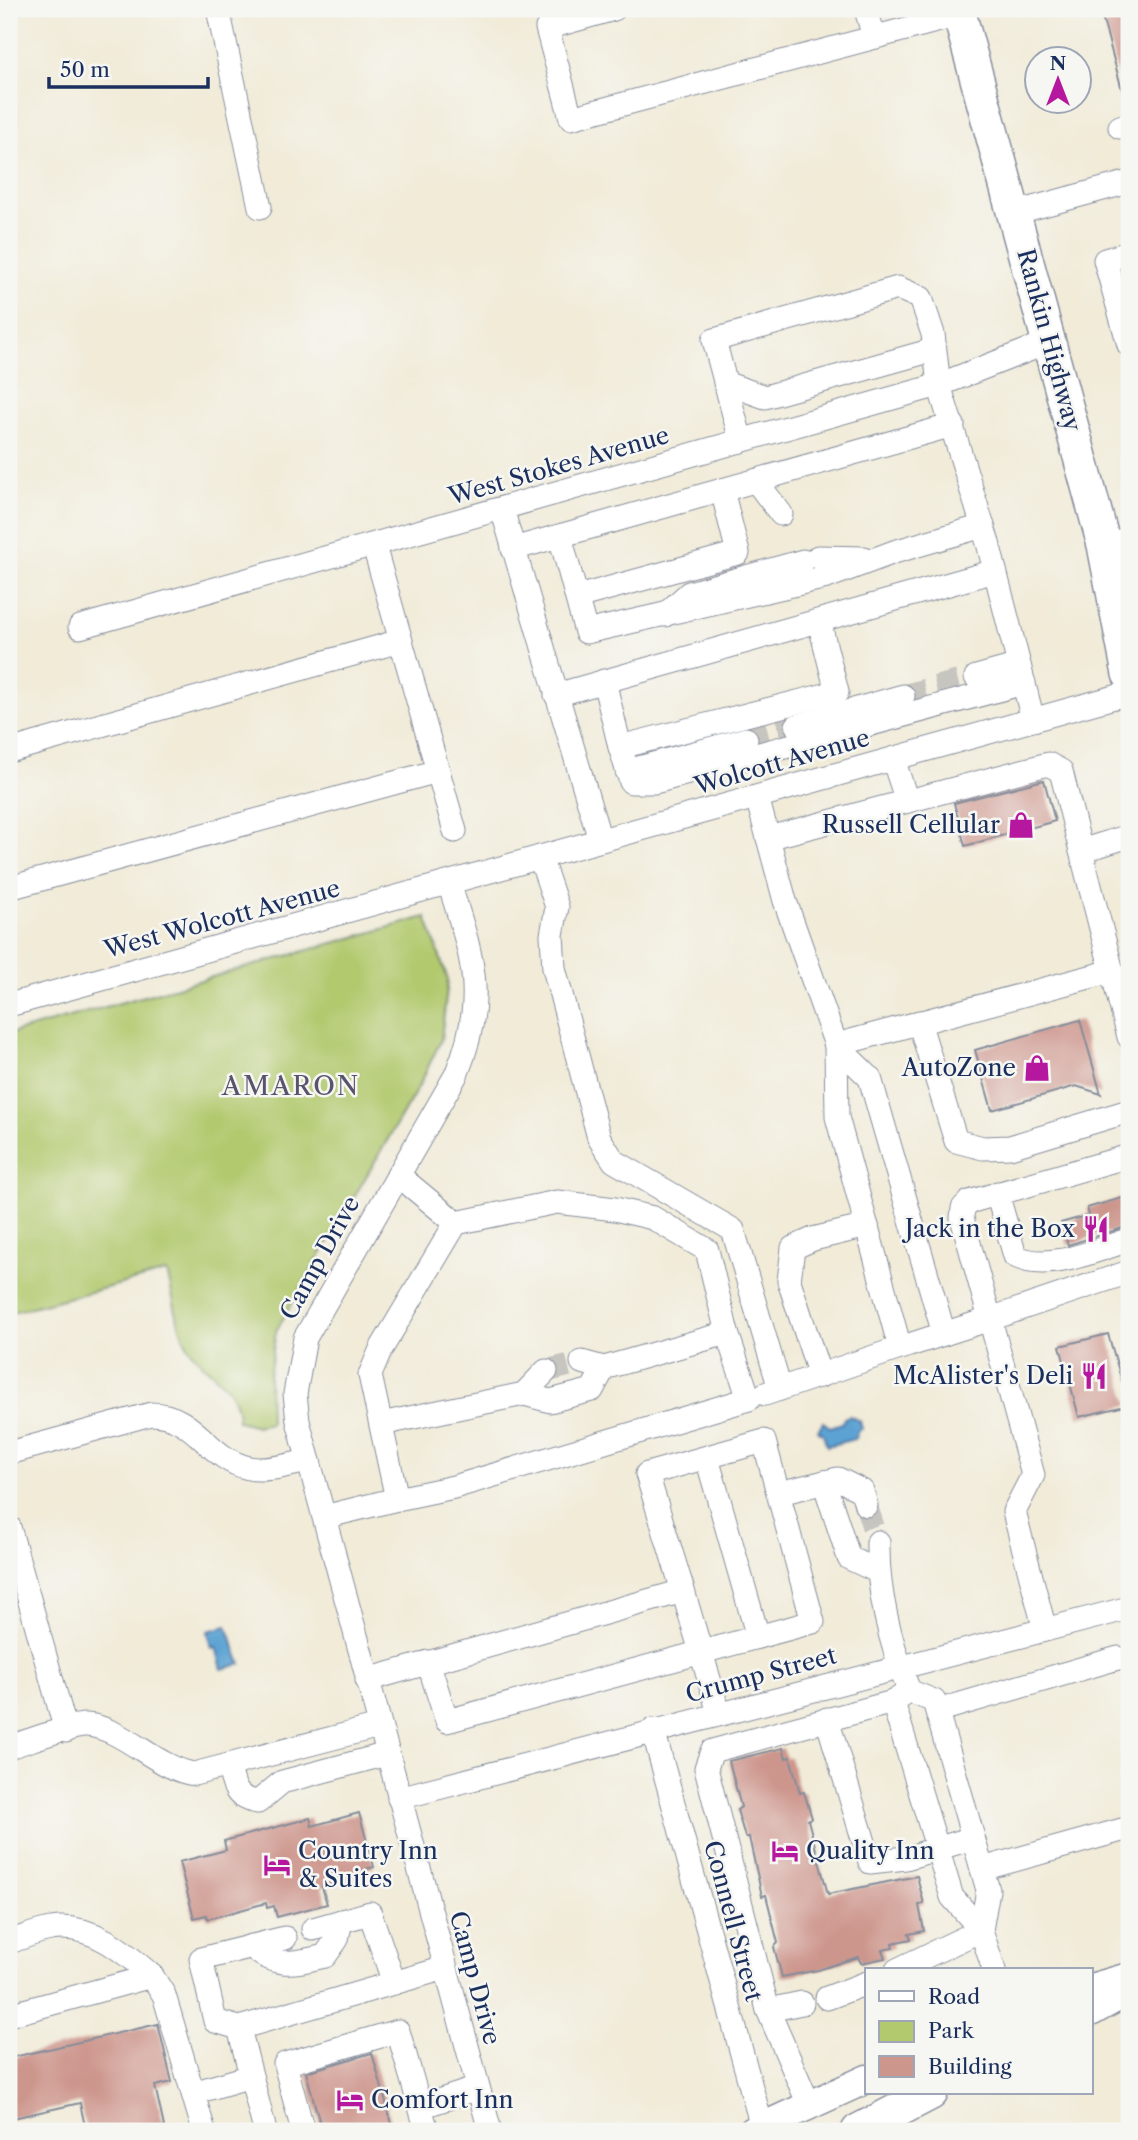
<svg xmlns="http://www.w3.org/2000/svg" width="1138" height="2140" font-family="'Libre Caslon Text',serif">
	<rect width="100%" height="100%" fill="#f6f6f2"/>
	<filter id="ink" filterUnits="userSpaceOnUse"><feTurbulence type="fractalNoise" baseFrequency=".0143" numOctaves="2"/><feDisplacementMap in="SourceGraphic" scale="14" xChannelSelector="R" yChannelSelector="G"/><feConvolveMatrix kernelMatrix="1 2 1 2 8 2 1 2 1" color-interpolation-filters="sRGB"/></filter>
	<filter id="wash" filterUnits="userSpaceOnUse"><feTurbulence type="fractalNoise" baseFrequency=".00686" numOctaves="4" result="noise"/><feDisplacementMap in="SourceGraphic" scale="28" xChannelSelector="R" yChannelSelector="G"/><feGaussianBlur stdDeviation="1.57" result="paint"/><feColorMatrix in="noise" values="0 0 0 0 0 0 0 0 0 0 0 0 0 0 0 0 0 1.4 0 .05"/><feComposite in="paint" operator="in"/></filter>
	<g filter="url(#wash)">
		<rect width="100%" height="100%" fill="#f1ebd8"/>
		<!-- green -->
		<path fill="#b2c96e" stroke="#667c66" stroke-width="2" d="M426 917 448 980 441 1040 420 1084 276 1331 269 1376 270 1423 257 1426 238 1421C238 1381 205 1376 188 1346 177 1329 173 1293 167 1272L9 1313V1034Z"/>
		<!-- water -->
		<g fill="#5ca2d2" stroke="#3c6898" stroke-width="2">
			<polygon points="849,1416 860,1421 862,1429 858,1430 855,1439 827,1446 823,1434 818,1430 823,1422 830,1427 842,1423 844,1418"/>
			<polygon points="227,1626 241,1664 222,1669 216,1647 212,1648 208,1631"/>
		</g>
		<g id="blocks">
			<!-- building -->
			<g fill="#cd968d">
				<polygon points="1100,9 1129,9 1129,96 1124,97"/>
				<polygon points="1044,780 1055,821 965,846 954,803"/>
				<polygon points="1080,1020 1101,1094 1076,1086 992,1110 975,1050"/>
				<polygon points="1129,1196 1129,1226 1068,1245 1061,1223 1089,1215 1087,1208"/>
				<polygon points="1108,1334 1129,1405 1079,1417 1060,1346"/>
				<polygon points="783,1748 786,1758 790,1757 800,1793 804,1792 812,1818 808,1820 828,1894 917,1876 924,1904 919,1905 924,1931 909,1934 911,1939 892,1943 893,1948 882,1950 885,1958 861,1963 858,1957 818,1970 782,1977 774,1947 778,1943 766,1895 762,1896 749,1837 745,1837 737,1810 741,1807 729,1761"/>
				<polygon points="359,1813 374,1867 363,1870 364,1876 322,1887 327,1904 277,1917 274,1906 267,1908 266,1903 208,1919 206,1915 194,1918 179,1862 226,1850 224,1841 310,1818 312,1826"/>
				<polygon points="158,2024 172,2082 155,2086 165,2131 86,2131 80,2103 9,2119 9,2058"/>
				<polygon points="372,2053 394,2131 322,2131 306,2072"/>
			</g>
		</g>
	</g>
	<g filter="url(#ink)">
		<use href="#blocks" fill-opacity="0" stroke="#868d9b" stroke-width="2"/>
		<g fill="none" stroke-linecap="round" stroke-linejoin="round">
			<!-- minor-tunnel -->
			<g stroke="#c6c5c0" stroke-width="23" stroke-dasharray="23 11" stroke-linecap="butt">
				<polyline points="903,696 976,677"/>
				<polyline points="746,739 797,726"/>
				<polyline points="546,1371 582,1362"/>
				<polyline points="866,1505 878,1542"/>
			</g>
			<defs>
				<g id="minor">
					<polyline points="218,9 260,207"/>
					<polyline points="614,9 547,28 571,118 959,15"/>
					<polyline points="866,9 874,37"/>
					<polyline points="1120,127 1129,124"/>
					<polyline points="1014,213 1129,182"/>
					<polyline points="1129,253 1105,260 1129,345"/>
					<polyline points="725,383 765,397 933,350"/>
					<polyline points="741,441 714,340 898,288 921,298 933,334 939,385 988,543 1033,720"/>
					<polyline points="756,481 781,514"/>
					<polyline points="502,509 600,840"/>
					<polyline points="560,536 586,632 827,577 894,552 983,526"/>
					<polyline points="1104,545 1129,539"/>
					<polyline points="374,546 455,831"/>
					<polyline points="513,549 953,425"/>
					<polyline points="818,557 864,558"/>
					<polyline points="577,597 738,553 722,490"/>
					<polyline points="665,615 689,593 803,561"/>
					<polyline points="80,627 939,385 1049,342"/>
					<polyline points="976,677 1019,665"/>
					<polyline points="604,681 620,747 837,692 819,621"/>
					<polyline points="556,695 995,571"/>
					<polyline points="797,726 903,696"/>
					<polyline points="620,747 631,782 655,782 1024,683"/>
					<polyline points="9,751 400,641"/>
					<polyline points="893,759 907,801"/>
					<polyline points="627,771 746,739"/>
					<polyline points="757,797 785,901 836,1045 1112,971"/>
					<polyline points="1129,836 1081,851 1129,1037"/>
					<polyline points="768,838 1048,764 1061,771 1081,851"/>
					<polyline points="540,857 557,907 552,935 554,968 599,1138 614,1161 733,1230 780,1389"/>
					<path d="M449 883C473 959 488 998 456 1075L305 1338 295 1394 298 1421 490 2131"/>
					<polyline points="9,888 438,771"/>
					<polyline points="9,1005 1129,693"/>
					<polyline points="919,1022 956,1141 983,1148 1010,1147 1129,1111"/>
					<polyline points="836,1045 837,1117 900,1348 990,1319 962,1218 963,1208 969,1202 1129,1156"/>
					<polyline points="836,1045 870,1078 944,1334"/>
					<path d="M997 1193 1015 1256C1048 1273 1096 1250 1129 1240"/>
					<polyline points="582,1362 604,1368"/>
					<polyline points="820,1376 789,1281 793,1248 813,1239 867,1226"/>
					<polyline points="524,1394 546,1371"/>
					<polyline points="765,1394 900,1348"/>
					<polyline points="381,1424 524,1394 550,1401 592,1390 604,1368 727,1333"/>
					<path d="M9 1453 151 1414C196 1414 207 1459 249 1468 266 1472 291 1464 309 1461"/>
					<polyline points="707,1458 758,1637"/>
					<polyline points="824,1482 849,1558 877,1571"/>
					<polyline points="779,1493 838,1479 862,1491 866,1505"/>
					<polyline points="397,1499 454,1487 749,1399 727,1333 707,1250 653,1218 615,1209 557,1202 456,1223"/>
					<polyline points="324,1517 397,1499 370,1375 381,1349 456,1223 398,1175"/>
					<polyline points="9,1527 66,1731"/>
					<path d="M878 1542C877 1591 891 1645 909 1691L934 1701 988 1890 981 1930 994 1970"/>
					<polyline points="1045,1630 1014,1512 1033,1475 990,1319 1129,1272"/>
					<polyline points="428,1662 447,1721 813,1622 764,1441 647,1474 683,1591"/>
					<polyline points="367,1680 683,1591 719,1713"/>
					<polyline points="937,1711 1118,1658"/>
					<polyline points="827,1719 870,1862 906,1858 973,1838"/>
					<polyline points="653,1730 762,2127"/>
					<path d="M9 1747C26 1742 72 1724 87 1725 123 1728 156 1768 194 1774L379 1726"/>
					<path d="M229 1765C233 1786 235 1799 258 1802L282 1782 387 1754"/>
					<polyline points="399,1798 1129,1608"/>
					<polyline points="982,1869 1129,1828"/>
					<polyline points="313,1929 370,1913 394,1983"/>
					<path d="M9 1942C22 1938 37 1931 51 1929 90 1922 125 1952 152 1976"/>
					<path d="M251 1946C275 1969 295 1963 325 1956L337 1939 341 1921"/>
					<polyline points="897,1970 981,1930 952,1897 893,1702 904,1695"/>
					<polyline points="827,1998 867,1983"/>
					<polyline points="768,2010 802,2003"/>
					<polyline points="9,2015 152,1976 164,1995 204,2131"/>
					<polyline points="239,2028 215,2021 201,1959 285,1938"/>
					<polyline points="193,2093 251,2076"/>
					<polyline points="420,2107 478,2088"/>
					<polyline points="810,2107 768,2010 706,1768 712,1751 893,1702"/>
					<polyline points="265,2131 239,2028 445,1968"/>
					<polyline points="303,2131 285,2064 398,2031 427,2131"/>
				</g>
				<g id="major">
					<polyline points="1091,1988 1129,1977"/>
					<polyline points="753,2131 867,2079"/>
				</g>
				<g id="highway">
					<polyline points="958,9 1104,545 1129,674"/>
					<polyline points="1091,2009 1129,1988"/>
					<polyline points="858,2131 931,2093"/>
				</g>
			</defs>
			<!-- minor casing -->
			<use href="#minor" stroke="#868d9b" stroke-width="25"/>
			<!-- major casing -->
			<use href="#major" stroke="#868d9b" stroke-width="31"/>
			<!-- highway casing -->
			<use href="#highway" stroke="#868d9b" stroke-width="36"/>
			<!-- minor -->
			<use href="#minor" stroke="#fff" stroke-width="23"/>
			<!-- major -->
			<use href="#major" stroke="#fff" stroke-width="28"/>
			<!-- highway -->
			<use href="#highway" stroke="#fff" stroke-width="33"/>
		</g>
	</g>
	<!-- icons -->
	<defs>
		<symbol id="shop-bare" viewBox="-9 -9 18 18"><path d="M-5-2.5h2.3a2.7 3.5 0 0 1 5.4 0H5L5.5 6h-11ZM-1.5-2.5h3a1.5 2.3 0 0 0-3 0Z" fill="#b5179e" stroke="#f6f6f2" stroke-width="2.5" paint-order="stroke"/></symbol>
		<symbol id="restaurant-bare" viewBox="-9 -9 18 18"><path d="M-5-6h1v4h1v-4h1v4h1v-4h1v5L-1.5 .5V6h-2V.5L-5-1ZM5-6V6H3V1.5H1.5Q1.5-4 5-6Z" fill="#b5179e" stroke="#f6f6f2" stroke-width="2.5" paint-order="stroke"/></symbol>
		<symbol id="hotel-bare" viewBox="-9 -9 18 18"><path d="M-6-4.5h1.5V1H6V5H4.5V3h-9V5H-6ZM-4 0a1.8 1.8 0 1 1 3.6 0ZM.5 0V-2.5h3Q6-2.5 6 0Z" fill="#b5179e" stroke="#f6f6f2" stroke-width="2.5" paint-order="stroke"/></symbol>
	</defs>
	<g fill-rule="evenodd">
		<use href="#shop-bare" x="1002" y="806" width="38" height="38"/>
		<use href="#shop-bare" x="1018" y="1049" width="38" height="38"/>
		<use href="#restaurant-bare" x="1077" y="1210" width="38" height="38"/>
		<use href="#restaurant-bare" x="1075" y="1357" width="38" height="38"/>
		<use href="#hotel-bare" x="766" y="1832" width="38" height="38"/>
		<use href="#hotel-bare" x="258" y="1846" width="38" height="38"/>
		<use href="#hotel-bare" x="331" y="2081" width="38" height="38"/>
	</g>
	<g text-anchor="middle" stroke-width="5" stroke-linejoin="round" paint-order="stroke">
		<!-- street labels -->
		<g font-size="24" fill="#1b2f5e" stroke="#f6f6f2">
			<text transform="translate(1049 340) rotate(75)" y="8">Rankin Highway</text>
			<text transform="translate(559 466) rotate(-16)" y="8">West Stokes Avenue</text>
			<text transform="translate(782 762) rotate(-16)" y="8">Wolcott Avenue</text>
			<text transform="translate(222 919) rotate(-15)" y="8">West Wolcott Avenue</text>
			<text transform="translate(320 1258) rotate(-61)" y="8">Camp Drive</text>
			<text transform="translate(761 1675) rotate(-15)" y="8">Crump Street</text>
			<text transform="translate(733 1921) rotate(75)" y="8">Connell Street</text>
			<text transform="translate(475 1978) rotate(75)" y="8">Camp Drive</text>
		</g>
		<!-- poi labels -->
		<g font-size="24" fill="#1b2f5e" stroke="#f6f6f2" text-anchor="end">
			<text x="1000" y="833">Russell Cellular</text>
			<text x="1016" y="1076">AutoZone</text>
			<text x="1075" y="1237">Jack in the Box</text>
			<text x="1073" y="1384">McAlister's Deli</text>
			<text x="298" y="1859" text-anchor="start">Country Inn<tspan x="298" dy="28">&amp; Suites</tspan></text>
			<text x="806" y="1859" text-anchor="start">Quality Inn</text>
			<text x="371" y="2108" text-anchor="start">Comfort Inn</text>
		</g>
		<!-- neighbourhood labels -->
		<g font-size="26" letter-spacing="2" fill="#59536e" stroke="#f6f6f2">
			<text x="291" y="1095">AMARON</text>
		</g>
	</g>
	<!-- margin -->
	<rect width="1138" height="2140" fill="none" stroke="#f6f6f2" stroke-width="35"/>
	<!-- legend -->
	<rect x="865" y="1968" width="228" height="126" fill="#f6f6f2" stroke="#9ea6b7" stroke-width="2"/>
	<rect x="879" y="1991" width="35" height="10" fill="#ffffff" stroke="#9ea6b7" stroke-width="2"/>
	<text x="928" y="2004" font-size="21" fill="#1b2f5e">Road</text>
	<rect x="879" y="2021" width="35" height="21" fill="#b2c96e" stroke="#9ea6b7" stroke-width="2"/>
	<text x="928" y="2038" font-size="21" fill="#1b2f5e">Park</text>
	<rect x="879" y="2056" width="35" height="21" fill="#cd968d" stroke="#9ea6b7" stroke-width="2"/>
	<text x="928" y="2074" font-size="21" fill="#1b2f5e">Building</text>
	<!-- north arrow -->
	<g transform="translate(1058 80)"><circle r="33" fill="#f6f6f2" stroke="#9ea6b7" stroke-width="2"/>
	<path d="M0-5L12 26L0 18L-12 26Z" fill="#b5179e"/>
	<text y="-10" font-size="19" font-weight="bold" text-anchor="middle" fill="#1b2f5e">N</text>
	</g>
	<!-- scale -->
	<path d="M49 77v10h159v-10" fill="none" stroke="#1b2f5e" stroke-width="3.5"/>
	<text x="60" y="77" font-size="21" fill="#1b2f5e" stroke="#f6f6f2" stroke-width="5" paint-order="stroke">50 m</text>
</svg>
